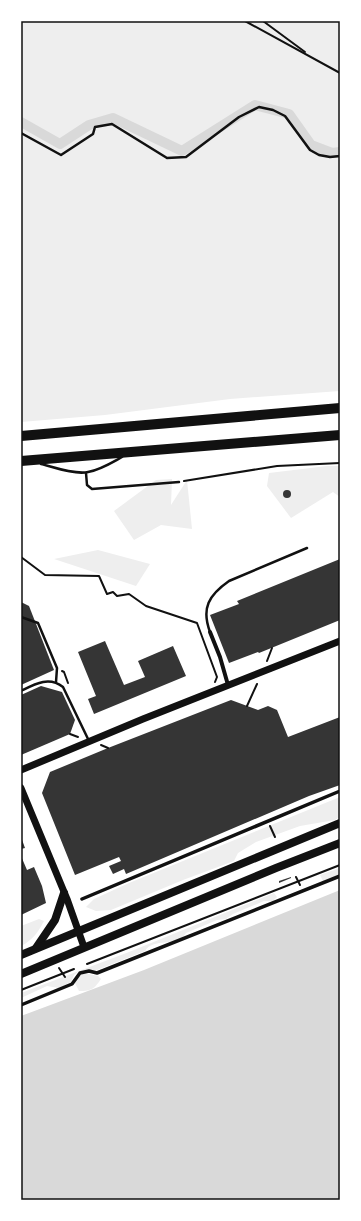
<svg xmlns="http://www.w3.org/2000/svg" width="361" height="1221" font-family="Raleway,sans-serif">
	<rect width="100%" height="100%" fill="#fff"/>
	<!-- green -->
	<g fill="#eee">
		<polygon points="21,21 340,21 340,391 230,399 105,415 21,422"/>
		<polygon points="327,466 340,466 340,497 333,492 291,518 267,486 269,473"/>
		<polygon points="172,479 171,505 187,480 192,529 161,525 134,540 114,511 156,480"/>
		<polygon points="98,550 150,564 136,586 54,559"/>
		<polygon points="340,797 340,817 335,820 300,826 256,842 238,853 234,861 183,880 111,910 96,911 86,907 94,899 129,883"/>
		<polygon points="340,868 340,874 323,881 320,875"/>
		<path d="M274 893 277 897 273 901H264L233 914 226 919 217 920 186 933C177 948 153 937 145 951L97 970 78 972 74 975 71 982 59 988 47 986 21 998V993L129 952Z"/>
		<path d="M39 919 44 921C38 932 33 940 21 946V926Z"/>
		<path d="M84 973 98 976 101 979C94 989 92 991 79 991L74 981Z"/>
	</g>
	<!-- water -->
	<polygon fill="#d9d9d9" points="340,890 340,1200 21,1200 21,1016 144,970"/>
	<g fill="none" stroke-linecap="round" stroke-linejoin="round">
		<!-- canal -->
		<polyline stroke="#d9d9d9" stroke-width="10" points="21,122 60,144 89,125 113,118 182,151 255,105 289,114 311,145 332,153 340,152"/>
	</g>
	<!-- building -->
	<g fill="#353535">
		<circle cx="287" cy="494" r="4"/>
		<polygon points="340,559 340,620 259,653 258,652 229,663 210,615 239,604 237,601"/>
		<polygon points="21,602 29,606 54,670 21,685"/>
		<polygon points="105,641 124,685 145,677 138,661 173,646 186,676 94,714 88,699 96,696 78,652"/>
		<polygon points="41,686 62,692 75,720 70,734 21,755 21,695"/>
		<polygon points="231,700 258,710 268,706 277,710 288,737 340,717 340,785 309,796 126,874 124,869 113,874 109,866 121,861 119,857 75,875 42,793 50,772 108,748"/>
		<polygon points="21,837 25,848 21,849"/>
		<polygon points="21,856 27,870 34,867 42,886 46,903 21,915"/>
		<polygon points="291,877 291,878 279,883 279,881"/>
	</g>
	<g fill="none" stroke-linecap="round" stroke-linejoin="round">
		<!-- path -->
		<g stroke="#111" stroke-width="2">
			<polyline points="245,21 340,73"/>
			<polyline points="263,21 305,52"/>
			<polyline points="184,481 277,466 340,463"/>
			<polyline points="21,557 45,575 99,576 107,594 113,592 117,596 129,594 146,606 197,623 217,677 215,682"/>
			<polyline points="267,661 272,648"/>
			<polyline points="62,671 64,672 68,683"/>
			<polyline points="247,706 257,684"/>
			<polyline points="70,734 78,737"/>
			<polyline points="101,745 108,748"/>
			<polyline points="270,826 275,837"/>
			<polyline points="296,877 300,885"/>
			<polyline points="87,964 340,865"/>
			<polyline points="59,968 65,977"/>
			<polyline points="21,990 74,969"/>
		</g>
		<!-- service -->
		<g stroke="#111" stroke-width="2.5">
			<polyline points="21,133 61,155 93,134 95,127 112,124 167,158 186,157 239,117 259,107 273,110 285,116 310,150 319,155 330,157 340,156"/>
			<path d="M41 464C53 467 75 475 88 472 100 470 111 463 122 457"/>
			<polyline points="86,473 87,485 92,489 179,482"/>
			<polyline points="21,617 38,623 57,668 56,682"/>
			<path d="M210 632C201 608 209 595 229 581L307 548"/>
			<path d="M21 691C35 684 49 676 63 687L89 741"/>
		</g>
		<!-- pedestrian -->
		<g stroke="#111" stroke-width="3.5">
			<polyline points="82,899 340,791"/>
			<polyline points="21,1005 72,984 80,973 89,971 97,973 340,876"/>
		</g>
		<!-- minor -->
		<polyline stroke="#111" stroke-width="4" points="210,632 220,657 228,685"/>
		<!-- tertiary -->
		<g stroke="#111" stroke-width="7">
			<polyline points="21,770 143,719 340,641"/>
			<polyline points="21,788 67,899 84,947"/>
		</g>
		<!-- primary -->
		<g stroke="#111" stroke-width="8">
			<polyline points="36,948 55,920 64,893"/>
			<polyline points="21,955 340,823"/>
			<polyline points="21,974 276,868 340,843"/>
		</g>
		<!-- motorway -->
		<g stroke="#111" stroke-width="10">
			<polyline points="21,436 340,408"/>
			<polyline points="21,461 340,435"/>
		</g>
	</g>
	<!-- border -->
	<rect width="361" height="1221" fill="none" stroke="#ffffff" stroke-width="44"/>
	<rect x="22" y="22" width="317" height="1177" fill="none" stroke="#111" stroke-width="1.5"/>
</svg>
